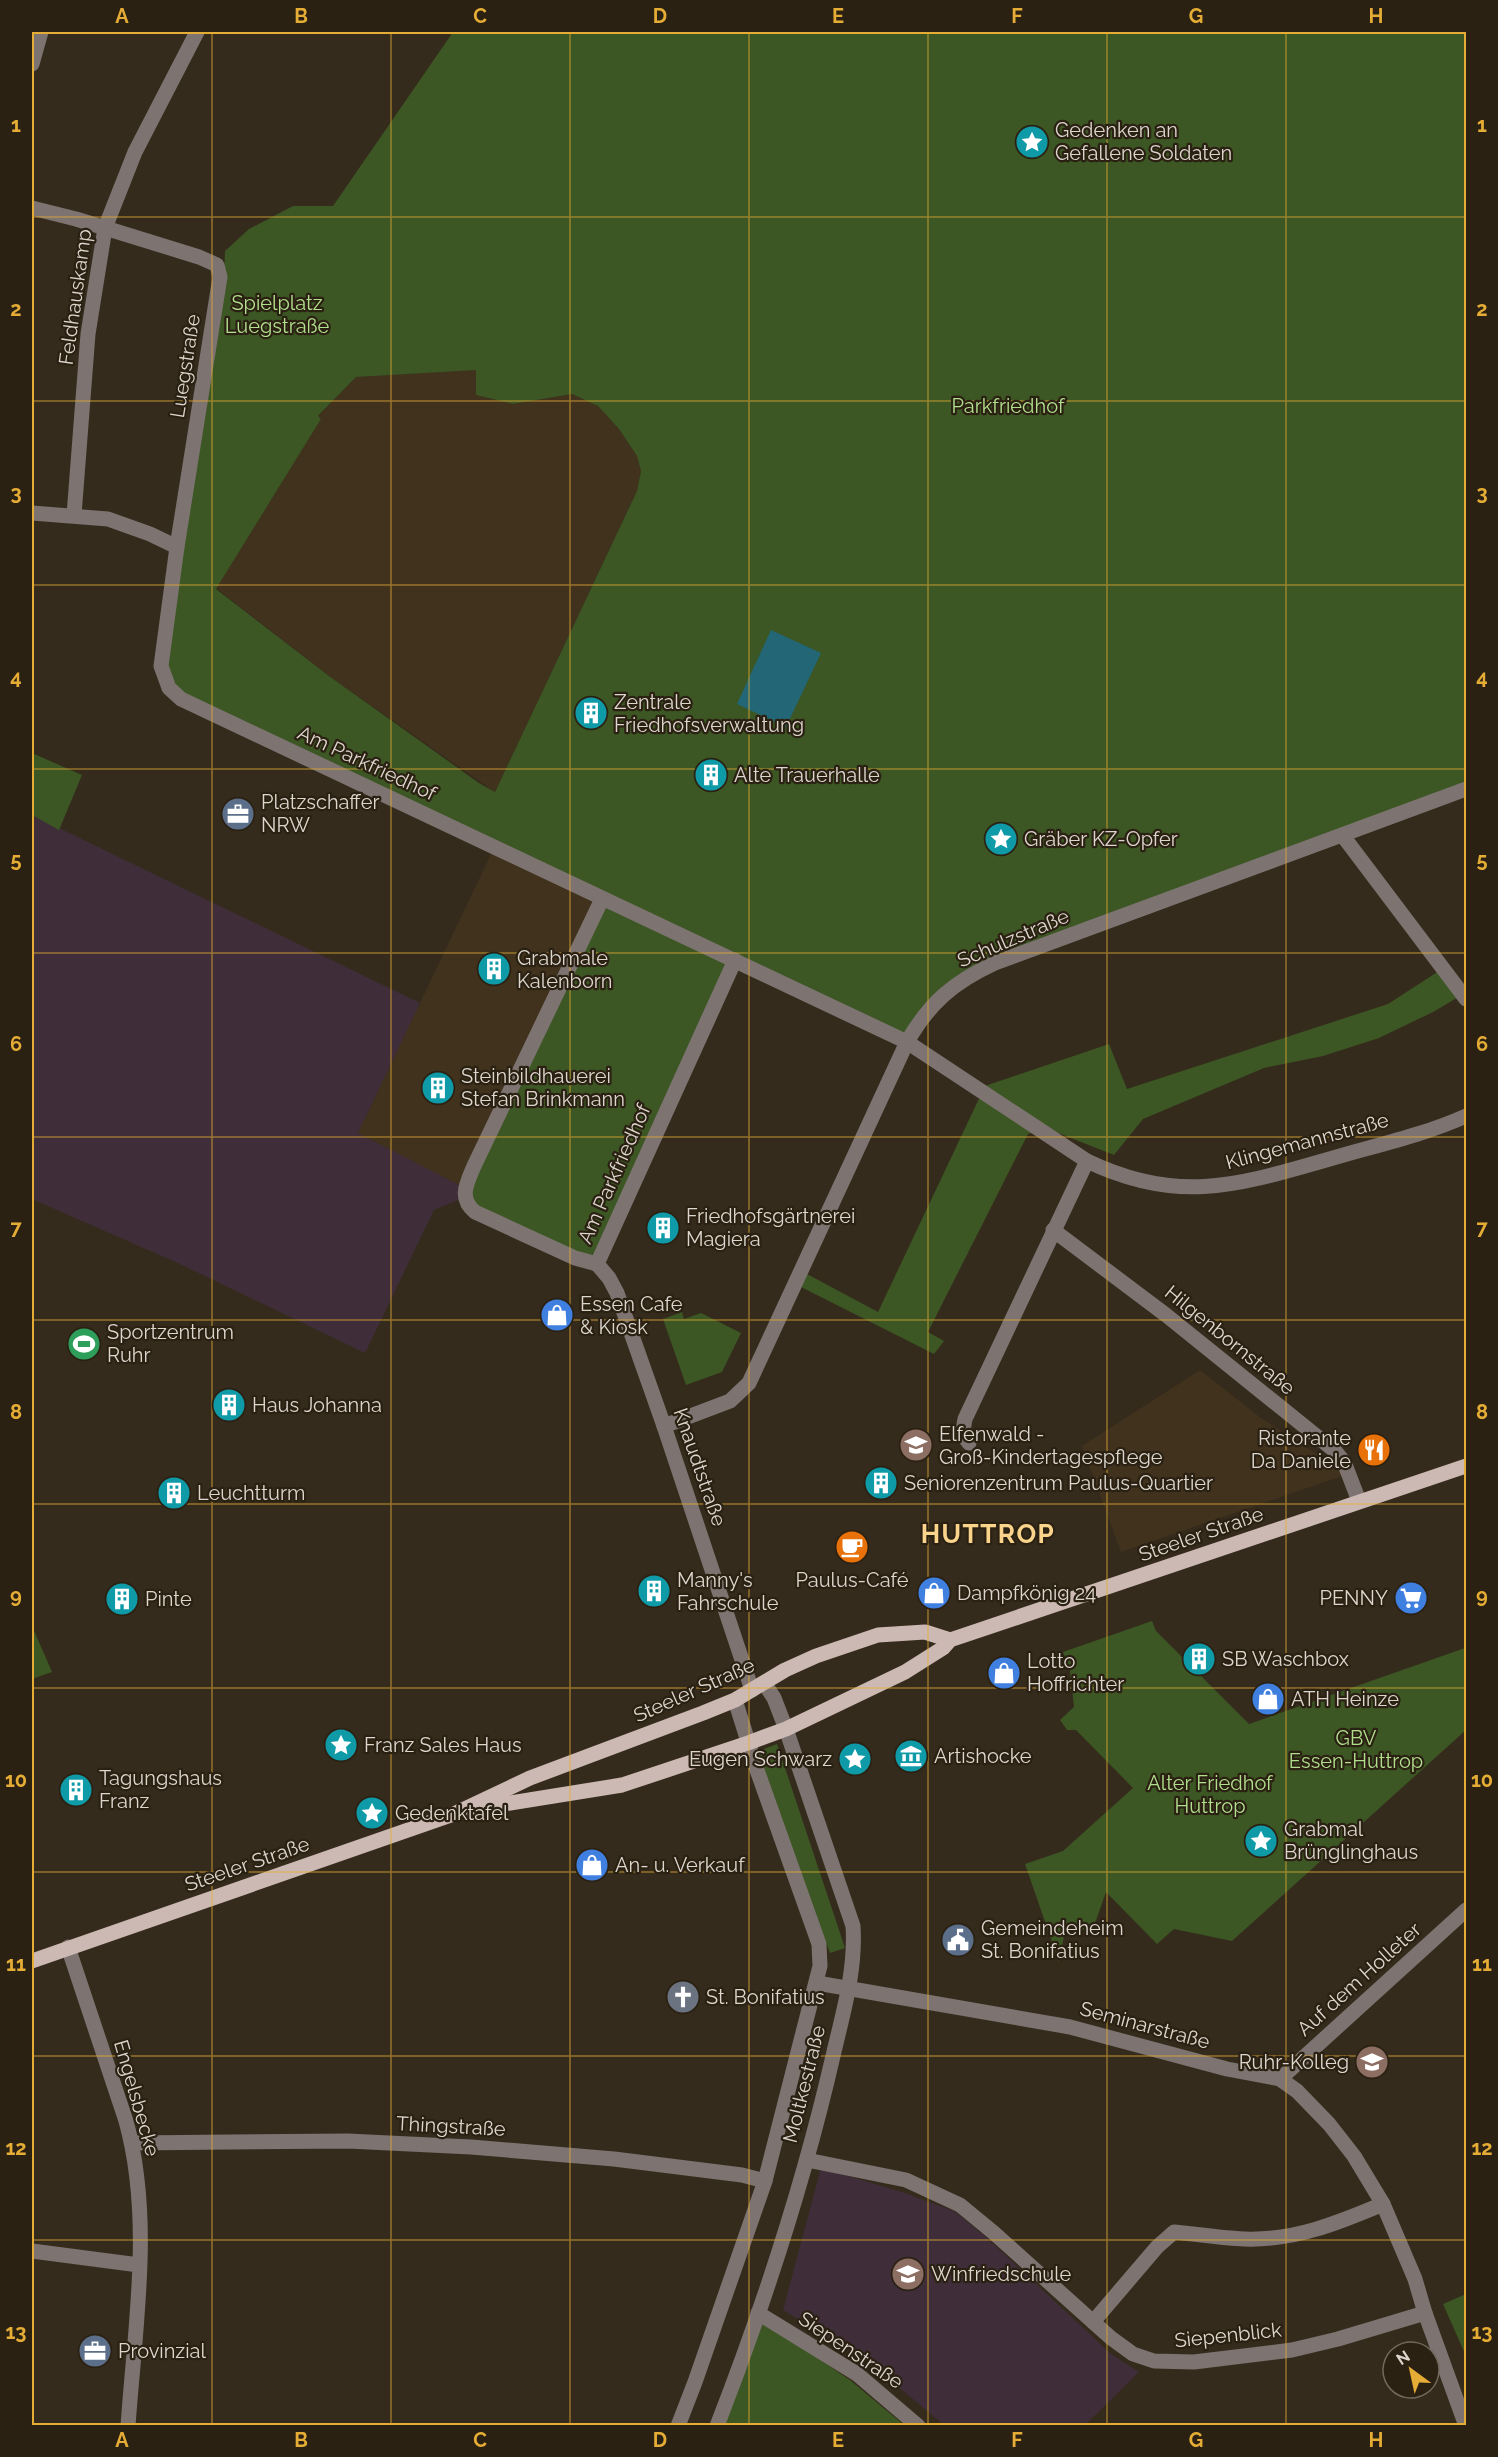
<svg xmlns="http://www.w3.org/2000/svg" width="1498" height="2457" font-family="Raleway,sans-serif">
	<rect width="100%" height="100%" fill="#352b1c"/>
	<!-- built -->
	<g fill="#40321d">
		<polygon points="476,369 477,395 513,404 572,394 598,406 619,429 637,456 641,471 637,491 495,792 329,676 216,588 321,419 318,417 356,377"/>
		<polygon points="493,850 601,900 461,1186 358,1133"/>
		<polygon points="1200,1370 1261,1418 1348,1474 1121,1552 1082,1446"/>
	</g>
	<!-- education -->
	<g fill="#3f2e39">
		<polygon points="32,815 420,1003 358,1133 461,1186 460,1199 434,1210 365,1353 180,1264 32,1199"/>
		<polygon points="821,2168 902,2192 954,2211 987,2238 1111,2354 1139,2372 1085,2425 944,2425 865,2359 783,2310"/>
	</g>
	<!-- green -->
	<g fill="#3c5624" fill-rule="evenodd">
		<path d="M453 32H1466V789L975 971 906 1040 182 696 165 665 224 277 225 251 249 229 293 206H333ZM476 370V395L513 404 572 394 598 406 619 429 637 456 641 471 637 491 495 792 479 783 329 676 216 589 321 419 318 416 356 377Z"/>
		<polygon points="32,753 82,775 59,830 32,815"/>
		<polygon points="602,901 734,960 596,1263 474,1209 467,1185"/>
		<polygon points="1442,969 1462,995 1433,1012 1379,1038 1323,1056 1264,1068 1143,1119 1114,1155 1048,1129 1028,1134 928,1332 944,1341 934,1354 801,1287 807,1274 878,1312 985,1086 1109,1044 1127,1089 1388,1004"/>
		<polygon points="682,1312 684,1319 701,1313 741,1333 722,1372 686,1385 663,1319"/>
		<polygon points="1152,1621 1156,1631 1249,1724 1465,1648 1466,1651 1466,1730 1232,1941 1174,1929 1157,1944 1106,1892 1093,1929 1078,1930 1064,1936 1059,1962 1025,1864 1063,1851 1133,1788 1076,1730 1067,1730 1060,1720 1074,1707 1070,1671 1063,1652"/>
		<polygon points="32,1626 52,1672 32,1679"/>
		<polygon points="777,1744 845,1948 830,1953 761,1766 759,1751"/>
		<polygon points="1466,2294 1466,2356 1443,2304"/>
		<polygon points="758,2318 850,2380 904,2425 718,2426"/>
	</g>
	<!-- water -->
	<polygon fill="#236776" points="771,630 821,653 786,727 737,704"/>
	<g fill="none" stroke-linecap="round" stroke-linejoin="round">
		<!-- minor -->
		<g stroke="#7d7370" stroke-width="15">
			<polyline points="32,64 41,32"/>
			<path d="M32 208 76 219 199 257 217 265 220 277 177 547 161 666 169 688 181 699 907 1042 1087 1161C1183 1207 1244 1183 1340 1156 1382 1144 1426 1134 1466 1116"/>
			<polyline points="32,513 108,519 150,534 177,547"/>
			<polyline points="74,515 88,334 105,228 135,152 197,32"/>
			<polyline points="1343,836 1466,999"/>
			<polyline points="1053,1230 1166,1315 1335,1451 1344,1462 1359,1501"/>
			<path d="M597 1264 575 1258 475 1212C458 1198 467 1183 474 1166L602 899"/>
			<polyline points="597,1264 609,1278 617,1293 664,1426 752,1690"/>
			<polyline points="597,1264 735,960"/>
			<path d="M664 1426 730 1401 749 1383 907 1042C930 1002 954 982 995 963L1466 789"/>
			<path d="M969 1443C962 1435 963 1429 965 1419L1087 1161"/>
			<path d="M68 1947 126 2121C153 2219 135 2325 128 2426"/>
			<polyline points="817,1983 1070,2027 1227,2069 1280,2079 1297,2091 1329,2124 1354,2156 1383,2204 1415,2279 1425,2313 1466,2426"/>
			<polyline points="1280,2079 1466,1910"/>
			<polyline points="132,2143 348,2141 471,2147 614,2159 742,2175 765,2181"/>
			<polyline points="807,2160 906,2180 960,2205 994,2233 1111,2338 1133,2354 1154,2361 1194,2362 1292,2350 1338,2339 1425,2313"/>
			<polyline points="32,2251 139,2265"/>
			<polyline points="758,2313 857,2374 918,2426"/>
			<path d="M1093 2322 1157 2247 1174 2232C1197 2234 1221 2238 1244 2239 1294 2241 1338 2223 1383 2204"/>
			<polyline points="678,2426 695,2382 765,2181 820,1966 819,1944 757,1770 735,1700"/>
			<path d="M717 2426C764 2305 804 2182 833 2056 843 2013 856 1970 853 1926L786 1729 774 1698 764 1683"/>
		</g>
		<!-- major -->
		<g stroke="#cdb9b3" stroke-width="15">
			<polyline points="460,1811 622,1785 748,1743 786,1729 905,1672 943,1648 950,1640 1466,1466"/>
			<polyline points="32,1961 454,1814 530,1778 703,1713 735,1700 785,1670 816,1656 878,1635 925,1632 950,1640"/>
		</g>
	</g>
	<!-- grid -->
	<path fill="none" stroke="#e5ad35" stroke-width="1.5" stroke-opacity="0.55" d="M212 32V2426M391 32V2426M570 32V2426M749 32V2426M928 32V2426M1107 32V2426M1286 32V2426M32 217H1466M32 401H1466M32 585H1466M32 769H1466M32 953H1466M32 1137H1466M32 1320H1466M32 1504H1466M32 1688H1466M32 1872H1466M32 2056H1466M32 2240H1466"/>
	<!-- icons -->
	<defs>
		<symbol id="sight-disc" viewBox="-11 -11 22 22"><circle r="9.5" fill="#0f9aa8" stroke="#2b2113"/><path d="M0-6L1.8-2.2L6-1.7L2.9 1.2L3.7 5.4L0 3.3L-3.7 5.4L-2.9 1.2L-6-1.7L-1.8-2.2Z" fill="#fff"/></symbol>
		<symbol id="building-disc" viewBox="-11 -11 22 22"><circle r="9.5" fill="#0f9aa8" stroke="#2b2113"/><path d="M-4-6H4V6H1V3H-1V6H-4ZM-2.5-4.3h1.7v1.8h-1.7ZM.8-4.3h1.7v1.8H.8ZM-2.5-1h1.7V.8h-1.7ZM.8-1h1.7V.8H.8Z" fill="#fff"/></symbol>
		<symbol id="office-disc" viewBox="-11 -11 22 22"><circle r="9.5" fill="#5c6f8a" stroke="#2b2113"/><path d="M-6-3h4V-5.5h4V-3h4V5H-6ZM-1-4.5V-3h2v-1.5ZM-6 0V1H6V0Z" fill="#fff"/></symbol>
		<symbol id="shop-disc" viewBox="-11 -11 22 22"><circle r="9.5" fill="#3f7fe0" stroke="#2b2113"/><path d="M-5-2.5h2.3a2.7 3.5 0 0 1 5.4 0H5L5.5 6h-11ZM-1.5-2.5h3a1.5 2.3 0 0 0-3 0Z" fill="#fff"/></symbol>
		<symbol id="stadium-disc" viewBox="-11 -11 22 22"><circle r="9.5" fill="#2e9e5b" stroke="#2b2113"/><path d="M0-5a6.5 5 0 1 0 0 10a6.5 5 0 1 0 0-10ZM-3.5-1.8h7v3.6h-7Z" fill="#fff"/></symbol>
		<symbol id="school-disc" viewBox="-11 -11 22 22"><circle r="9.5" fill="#8d6e63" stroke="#2b2113"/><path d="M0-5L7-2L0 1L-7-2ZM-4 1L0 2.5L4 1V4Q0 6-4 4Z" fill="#fff"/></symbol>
		<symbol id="restaurant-disc" viewBox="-11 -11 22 22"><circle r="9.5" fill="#e8710a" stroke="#2b2113"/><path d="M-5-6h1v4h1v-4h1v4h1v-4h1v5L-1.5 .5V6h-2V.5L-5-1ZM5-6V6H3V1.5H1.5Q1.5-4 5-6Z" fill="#fff"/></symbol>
		<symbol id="cafe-disc" viewBox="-11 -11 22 22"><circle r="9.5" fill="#e8710a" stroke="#2b2113"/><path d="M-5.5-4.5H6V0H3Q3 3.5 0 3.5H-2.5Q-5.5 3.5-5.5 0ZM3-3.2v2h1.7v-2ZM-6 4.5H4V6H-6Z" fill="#fff"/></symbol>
		<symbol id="supermarket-disc" viewBox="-11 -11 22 22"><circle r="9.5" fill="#3f7fe0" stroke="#2b2113"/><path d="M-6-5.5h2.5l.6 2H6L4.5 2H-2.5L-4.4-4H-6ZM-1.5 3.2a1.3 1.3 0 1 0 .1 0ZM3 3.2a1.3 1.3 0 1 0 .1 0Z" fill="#fff"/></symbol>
		<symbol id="museum-disc" viewBox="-11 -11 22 22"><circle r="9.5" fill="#0f9aa8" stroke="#2b2113"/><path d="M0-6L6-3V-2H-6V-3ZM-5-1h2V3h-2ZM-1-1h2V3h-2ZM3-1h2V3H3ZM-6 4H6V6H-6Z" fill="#fff"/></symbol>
		<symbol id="civic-disc" viewBox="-11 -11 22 22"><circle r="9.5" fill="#5c6f8a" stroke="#2b2113"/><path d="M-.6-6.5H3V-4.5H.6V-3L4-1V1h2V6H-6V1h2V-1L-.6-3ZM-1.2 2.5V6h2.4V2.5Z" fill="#fff"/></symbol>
		<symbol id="church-disc" viewBox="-11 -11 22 22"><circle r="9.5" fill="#6b7280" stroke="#2b2113"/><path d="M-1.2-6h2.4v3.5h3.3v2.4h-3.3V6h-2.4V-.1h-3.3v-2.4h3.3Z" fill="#fff"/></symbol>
	</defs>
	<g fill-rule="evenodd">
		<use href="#sight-disc" x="1013" y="123" width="38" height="38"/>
		<use href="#building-disc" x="572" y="694" width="38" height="38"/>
		<use href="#building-disc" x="692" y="756" width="38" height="38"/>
		<use href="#office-disc" x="219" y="795" width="38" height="38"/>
		<use href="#sight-disc" x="982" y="820" width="38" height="38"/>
		<use href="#building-disc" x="475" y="950" width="38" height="38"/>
		<use href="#building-disc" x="419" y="1069" width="38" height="38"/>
		<use href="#building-disc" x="644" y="1209" width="38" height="38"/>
		<use href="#shop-disc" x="538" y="1296" width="38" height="38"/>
		<use href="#stadium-disc" x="65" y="1325" width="38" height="38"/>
		<use href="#building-disc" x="210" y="1386" width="38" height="38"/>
		<use href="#school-disc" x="897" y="1426" width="38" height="38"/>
		<use href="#restaurant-disc" x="1355" y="1431" width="38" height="38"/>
		<use href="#building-disc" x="862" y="1464" width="38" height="38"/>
		<use href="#building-disc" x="155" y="1474" width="38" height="38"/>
		<use href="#cafe-disc" x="833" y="1528" width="38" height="38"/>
		<use href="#building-disc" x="635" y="1572" width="38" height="38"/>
		<use href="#shop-disc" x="915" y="1574" width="38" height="38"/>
		<use href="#supermarket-disc" x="1392" y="1579" width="38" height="38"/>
		<use href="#building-disc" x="103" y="1580" width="38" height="38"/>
		<use href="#building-disc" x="1180" y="1640" width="38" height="38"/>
		<use href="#shop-disc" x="985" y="1654" width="38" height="38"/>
		<use href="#shop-disc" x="1249" y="1680" width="38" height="38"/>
		<use href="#sight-disc" x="322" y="1726" width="38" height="38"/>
		<use href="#museum-disc" x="892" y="1737" width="38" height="38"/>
		<use href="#sight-disc" x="836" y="1740" width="38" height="38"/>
		<use href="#building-disc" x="57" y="1771" width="38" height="38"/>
		<use href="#sight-disc" x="353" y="1794" width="38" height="38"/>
		<use href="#sight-disc" x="1242" y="1822" width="38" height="38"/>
		<use href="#shop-disc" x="573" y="1846" width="38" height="38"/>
		<use href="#civic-disc" x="939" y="1921" width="38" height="38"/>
		<use href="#church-disc" x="664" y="1978" width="38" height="38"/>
		<use href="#school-disc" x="1353" y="2043" width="38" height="38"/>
		<use href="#school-disc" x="889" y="2255" width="38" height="38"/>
		<use href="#office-disc" x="76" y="2332" width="38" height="38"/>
	</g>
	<g text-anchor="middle" stroke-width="4.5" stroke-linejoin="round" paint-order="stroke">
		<!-- poi labels -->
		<g font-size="20" fill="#ddd6cd" stroke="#2b2113" text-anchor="start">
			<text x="1055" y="137">Gedenken an<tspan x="1055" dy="23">Gefallene Soldaten</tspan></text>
			<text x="614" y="709">Zentrale<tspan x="614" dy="23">Friedhofsverwaltung</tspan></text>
			<text x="734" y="782">Alte Trauerhalle</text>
			<text x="261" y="809">Platzschaffer<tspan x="261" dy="23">NRW</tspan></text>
			<text x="1024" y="846">Gräber KZ-Opfer</text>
			<text x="517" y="965">Grabmale<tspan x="517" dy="23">Kalenborn</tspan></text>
			<text x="461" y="1083">Steinbildhauerei<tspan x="461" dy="23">Stefan Brinkmann</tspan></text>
			<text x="686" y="1223">Friedhofsgärtnerei<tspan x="686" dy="23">Magiera</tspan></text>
			<text x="580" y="1311">Essen Cafe<tspan x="580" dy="23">&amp; Kiosk</tspan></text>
			<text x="107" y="1339">Sportzentrum<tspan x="107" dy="23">Ruhr</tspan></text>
			<text x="252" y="1412">Haus Johanna</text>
			<text x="939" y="1441">Elfenwald -<tspan x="939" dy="23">Groß-Kindertagespflege</tspan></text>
			<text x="1351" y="1445" text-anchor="end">Ristorante<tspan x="1351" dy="23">Da Daniele</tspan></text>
			<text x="904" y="1490">Seniorenzentrum Paulus-Quartier</text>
			<text x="197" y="1500">Leuchtturm</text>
			<text x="677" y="1587">Manny's<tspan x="677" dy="23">Fahrschule</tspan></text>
			<text x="852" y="1587" text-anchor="middle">Paulus-Café</text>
			<text x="957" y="1600">Dampfkönig 24</text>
			<text x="1388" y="1605" text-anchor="end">PENNY</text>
			<text x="145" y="1606">Pinte</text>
			<text x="1222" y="1666">SB Waschbox</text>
			<text x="1027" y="1668">Lotto<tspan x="1027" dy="23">Hoffrichter</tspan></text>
			<text x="1291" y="1706">ATH Heinze</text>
			<text x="364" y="1752">Franz Sales Haus</text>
			<text x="934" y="1763">Artishocke</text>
			<text x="832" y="1766" text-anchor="end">Eugen Schwarz</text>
			<text x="99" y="1785">Tagungshaus<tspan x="99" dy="23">Franz</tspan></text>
			<text x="395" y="1820">Gedenktafel</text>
			<text x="1284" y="1836">Grabmal<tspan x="1284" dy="23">Brünglinghaus</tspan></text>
			<text x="615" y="1872">An- u. Verkauf</text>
			<text x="981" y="1935">Gemeindeheim<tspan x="981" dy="23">St. Bonifatius</tspan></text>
			<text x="706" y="2004">St. Bonifatius</text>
			<text x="1349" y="2069" text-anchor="end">Ruhr-Kolleg</text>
			<text x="931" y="2281">Winfriedschule</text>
			<text x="118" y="2358">Provinzial</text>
		</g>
		<!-- street labels -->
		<g font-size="20" fill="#ddd6cd" stroke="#2b2113">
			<text transform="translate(75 297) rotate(-82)" y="7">Feldhauskamp</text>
			<text transform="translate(185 366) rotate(-81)" y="7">Luegstraße</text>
			<text transform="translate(367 763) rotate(25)" y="7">Am Parkfriedhof</text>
			<text transform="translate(1013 938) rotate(-23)" y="7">Schulzstraße</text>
			<text transform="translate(1307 1141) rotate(-15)" y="7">Klingemannstraße</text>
			<text transform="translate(614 1174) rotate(-66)" y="7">Am Parkfriedhof</text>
			<text transform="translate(1230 1340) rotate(39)" y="7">Hilgenbornstraße</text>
			<text transform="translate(700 1467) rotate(71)" y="7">Knaudtstraße</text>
			<text transform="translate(1201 1534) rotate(-19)" y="7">Steeler Straße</text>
			<text transform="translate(694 1690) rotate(-24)" y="7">Steeler Straße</text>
			<text transform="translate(247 1864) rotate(-19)" y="7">Steeler Straße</text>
			<text transform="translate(1359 1979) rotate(-42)" y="7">Auf dem Holleter</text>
			<text transform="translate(1145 2025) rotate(15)" y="7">Seminarstraße</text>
			<text transform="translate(804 2084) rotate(-76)" y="7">Moltkestraße</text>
			<text transform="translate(137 2098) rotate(74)" y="7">Engelsbecke</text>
			<text transform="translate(451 2126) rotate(3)" y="7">Thingstraße</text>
			<text transform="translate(1228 2335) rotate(-6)" y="7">Siepenblick</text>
			<text transform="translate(851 2350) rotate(34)" y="7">Siepenstraße</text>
		</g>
		<!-- park labels -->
		<g font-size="20" fill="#b2df8d" stroke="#2b2113">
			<text x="277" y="310">Spielplatz<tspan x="277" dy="23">Luegstraße</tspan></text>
			<text x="1008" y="413">Parkfriedhof</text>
			<text x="1356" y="1745">GBV<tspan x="1356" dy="23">Essen-Huttrop</tspan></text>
			<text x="1210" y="1790">Alter Friedhof<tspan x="1210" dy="23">Huttrop</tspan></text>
		</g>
		<!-- district labels -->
		<g font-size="26" font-weight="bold" letter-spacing="1.5" fill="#fbd48c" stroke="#2b2113">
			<text x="988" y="1543">HUTTROP</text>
		</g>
	</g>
	<!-- border -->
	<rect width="1498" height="2457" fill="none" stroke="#2b2113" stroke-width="66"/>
	<!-- north arrow -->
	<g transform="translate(1411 2370) rotate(327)"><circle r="28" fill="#2b2113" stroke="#72695d" stroke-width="1.5"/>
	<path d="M0-4.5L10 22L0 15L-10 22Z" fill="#e5ad35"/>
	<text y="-9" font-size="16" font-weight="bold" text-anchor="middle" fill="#ddd6cd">N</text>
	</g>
	<rect x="33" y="33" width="1432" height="2391" fill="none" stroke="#e5ad35" stroke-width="2"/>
	<g font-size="20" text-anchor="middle" font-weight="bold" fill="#e5ad35">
		<text x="122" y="23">A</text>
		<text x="301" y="23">B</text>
		<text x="480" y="23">C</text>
		<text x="660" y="23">D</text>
		<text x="838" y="23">E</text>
		<text x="1017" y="23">F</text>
		<text x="1196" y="23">G</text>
		<text x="1376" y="23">H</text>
		<text x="16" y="132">1</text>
		<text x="1482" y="132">1</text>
		<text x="16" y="316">2</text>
		<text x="1482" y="316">2</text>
		<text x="16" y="500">3</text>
		<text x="1482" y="500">3</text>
		<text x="16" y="684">4</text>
		<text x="1482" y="684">4</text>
		<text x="16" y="867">5</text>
		<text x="1482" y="867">5</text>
		<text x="16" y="1051">6</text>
		<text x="1482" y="1051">6</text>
		<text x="16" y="1235">7</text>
		<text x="1482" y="1235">7</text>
		<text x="16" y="1419">8</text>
		<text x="1482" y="1419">8</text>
		<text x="16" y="1603">9</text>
		<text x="1482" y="1603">9</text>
		<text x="16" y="1787">10</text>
		<text x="1482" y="1787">10</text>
		<text x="16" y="1971">11</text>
		<text x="1482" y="1971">11</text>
		<text x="16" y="2155">12</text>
		<text x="1482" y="2155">12</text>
		<text x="16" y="2339">13</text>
		<text x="1482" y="2339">13</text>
		<text x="122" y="2447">A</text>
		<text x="301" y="2447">B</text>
		<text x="480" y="2447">C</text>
		<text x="660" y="2447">D</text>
		<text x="838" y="2447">E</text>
		<text x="1017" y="2447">F</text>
		<text x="1196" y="2447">G</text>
		<text x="1376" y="2447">H</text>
	</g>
</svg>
